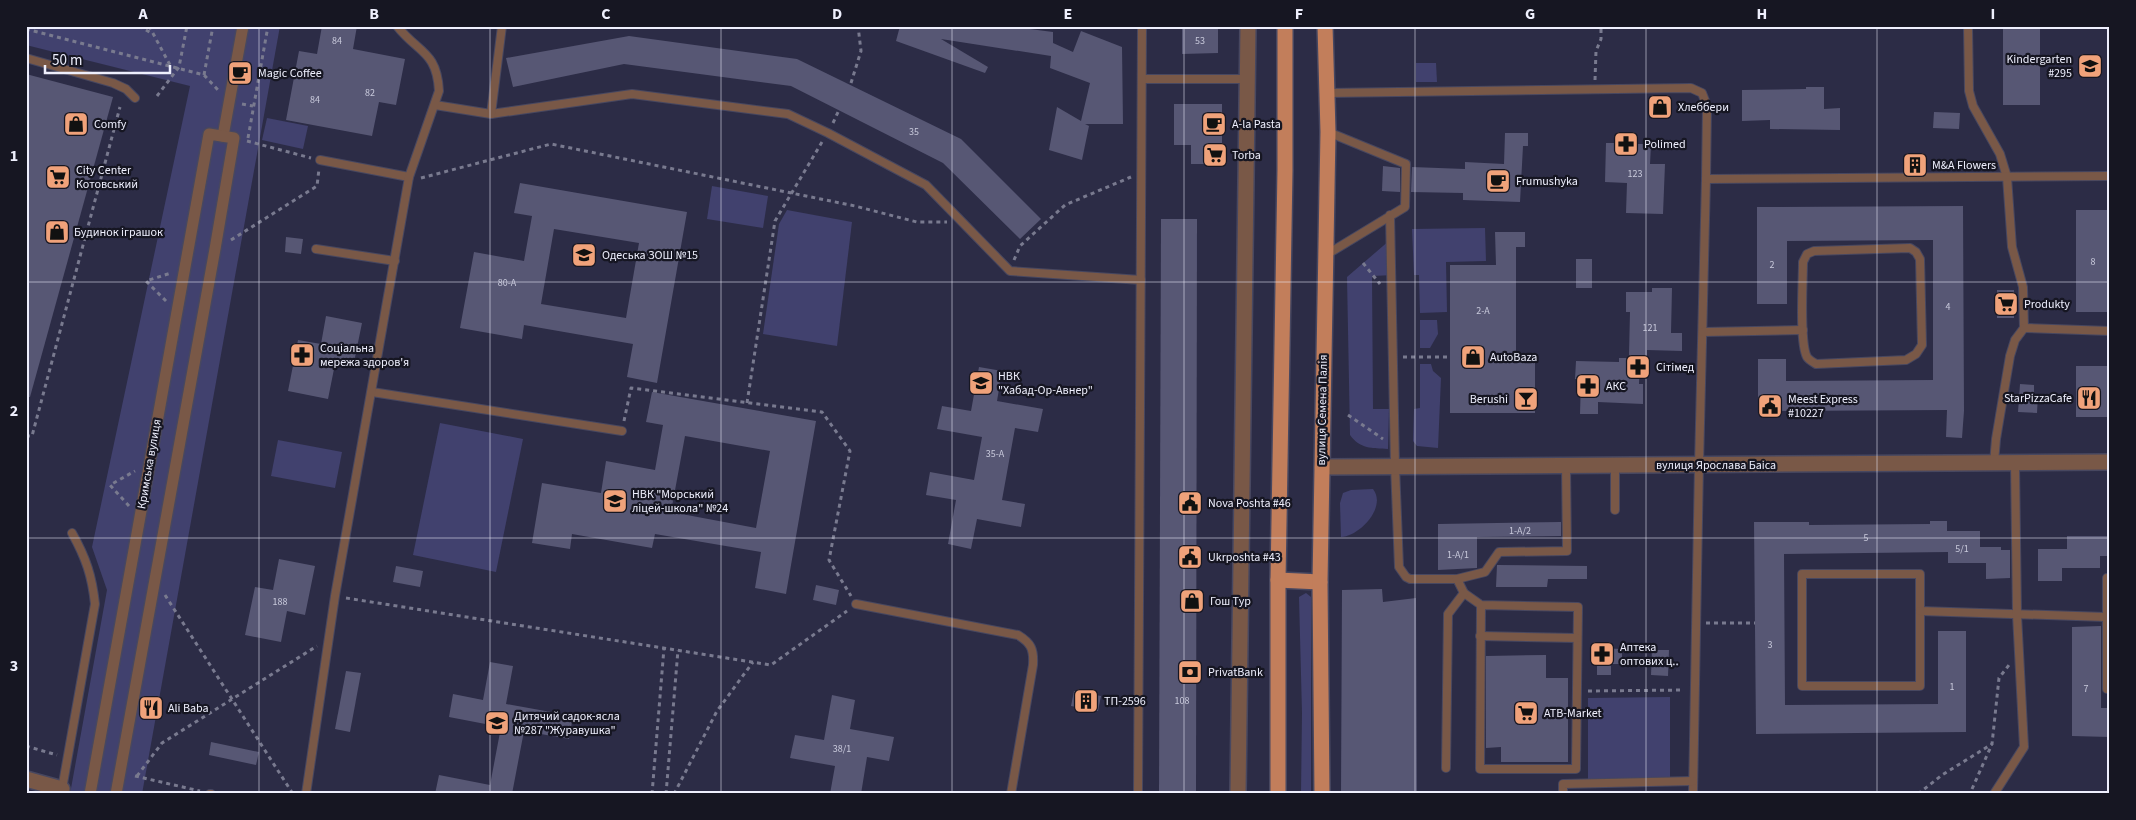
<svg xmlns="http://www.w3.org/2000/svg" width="2136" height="820" font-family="'Source Sans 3',sans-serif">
	<rect width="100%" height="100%" fill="#2c2c46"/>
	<!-- green -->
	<g fill="#41416e">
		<polygon points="26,26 280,26 142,794 70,794 107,590 92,547 190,86 26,45"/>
		<polygon points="1416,63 1436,63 1437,82 1416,82"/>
		<polygon points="267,118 308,126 303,149 262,140"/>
		<polygon points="712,186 768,196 763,228 707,219"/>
		<polygon points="787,210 852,222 837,346 763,334 779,224"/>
		<polygon points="1485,228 1486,261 1446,262 1447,312 1420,313 1419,275 1414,275 1412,229"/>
		<path d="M1390 240 1394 275 1372 276 1373 409H1389L1388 449C1372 448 1360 449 1350 435L1347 277Z"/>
		<polygon points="1420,320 1437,320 1438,334 1430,348 1420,348"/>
		<polygon points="1420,364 1431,364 1433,371 1441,378 1438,448 1417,446 1413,441 1414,409 1420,408"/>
		<polygon points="440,423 523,439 496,572 413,555"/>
		<polygon points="278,440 342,452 335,488 271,476"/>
		<path d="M1373 489C1387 507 1360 536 1341 537L1340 503 1343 493 1351 490Z"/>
		<polygon points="1306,593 1311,597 1311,794 1301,794 1302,713 1299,597"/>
		<polygon points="1670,697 1670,782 1588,783 1588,698"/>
	</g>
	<!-- building -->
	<g fill="#575774" fill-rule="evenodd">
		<polygon points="322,26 357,26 353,49 405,59 396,105 379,102 372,136 286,120 299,51 317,54"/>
		<polygon points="900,26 1007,26 1053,32 1053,43 1073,52 1081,31 1122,47 1123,124 1085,124 1089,126 1082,160 1049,150 1057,107 1081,121 1090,83 1050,68 1051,56 941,39 988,67 985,73 896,41"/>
		<polygon points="1182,26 1218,26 1218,53 1182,54"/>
		<rect x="2003" y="26" width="37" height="79"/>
		<polygon points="629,36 797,59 961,139 1041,219 1020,239 943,163 791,86 624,64 513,87 506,58"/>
		<polygon points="26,74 113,97 30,397 26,397"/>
		<polygon points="1806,87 1824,87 1824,109 1840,108 1840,130 1770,129 1770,120 1742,121 1742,90 1806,89"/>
		<polygon points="1651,97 1669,98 1669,115 1651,115"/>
		<polygon points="1174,104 1222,104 1222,164 1191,164 1191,145 1174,145"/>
		<polygon points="1934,112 1960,113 1959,129 1933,128"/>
		<polygon points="1505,133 1528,133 1528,146 1523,146 1520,202 1463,200 1463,193 1411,192 1412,167 1465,169 1465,162 1504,164"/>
		<polygon points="1618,138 1633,138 1633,144 1651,144 1650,164 1665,164 1663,214 1626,213 1627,183 1605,182 1606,143 1618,143"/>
		<polygon points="1383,166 1400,168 1400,192 1382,191"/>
		<path d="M520 183 687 212 657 383 627 377 633 344 524 325 522 339 460 328 474 252 524 261 532 216 514 213ZM554 229 639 243 626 318 541 304Z"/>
		<polygon points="1963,206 1964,411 1962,438 1946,437 1947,410 1758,411 1758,359 1786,359 1786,381 1933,380 1933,240 1787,241 1787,304 1757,304 1757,207"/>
		<rect x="2076" y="210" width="34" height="102"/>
		<polygon points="1161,219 1197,219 1196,794 1159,794"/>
		<polygon points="1495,232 1525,232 1525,247 1516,247 1516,354 1535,354 1535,413 1450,413 1450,265 1496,265"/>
		<polygon points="286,237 303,239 301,254 285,252"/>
		<rect x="1576" y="259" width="16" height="29"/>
		<polygon points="1652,288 1672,288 1671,333 1682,333 1682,351 1647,350 1647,356 1629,355 1630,312 1626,312 1626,292 1652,292"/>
		<rect x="1997" y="290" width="17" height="28"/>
		<polygon points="326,316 362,323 353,367 335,364 328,399 288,391 298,340 321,344"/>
		<polygon points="1619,358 1640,358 1639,384 1643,384 1643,404 1598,402 1598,414 1580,414 1581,379 1575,379 1576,361 1619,362"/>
		<rect x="2076" y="366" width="34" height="51"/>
		<polygon points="979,367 1002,371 997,401 1043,409 1038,432 1015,428 1002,500 1025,504 1021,527 977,519 971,549 948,544 956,500 926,495 930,472 974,480 982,437 937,429 942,406 971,411"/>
		<polygon points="2020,384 2034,385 2034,394 2038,394 2037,413 2018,412"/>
		<path d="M652 392 816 421 786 594 755 588 761 552 655 534 652 548 572 534 570 549 532 543 542 483 601 493 606 461 655 470 663 425 646 422ZM685 436 770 451 756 528 671 512Z"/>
		<polygon points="1930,521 1947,521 1947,531 1980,531 1980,547 2001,547 2001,550 2010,550 2010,578 1986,579 1986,563 1948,563 1948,552 1784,554 1785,705 1938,704 1938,631 1966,631 1966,732 1756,734 1754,522 1809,522 1809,525 1930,524"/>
		<polygon points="1561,522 1561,536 1477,537 1477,568 1438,570 1438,524"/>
		<polygon points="2067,536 2110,536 2110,556 2100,556 2100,568 2062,568 2062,581 2038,581 2038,549 2067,549"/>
		<polygon points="279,559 315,566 305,615 287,611 281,642 245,635 255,587 273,590"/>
		<polygon points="1497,565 1587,566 1587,579 1548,579 1547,587 1496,587"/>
		<polygon points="396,566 423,571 420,587 393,582"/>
		<polygon points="816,585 839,590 836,605 813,600"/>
		<polygon points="1382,589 1383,602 1416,598 1417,794 1341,794 1342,590"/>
		<polygon points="2101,626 2101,708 2110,708 2110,737 2072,736 2072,627"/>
		<polygon points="1597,648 1622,649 1622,664 1611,664 1611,675 1597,675"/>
		<polygon points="1652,650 1669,650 1668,676 1651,675"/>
		<polygon points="1546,655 1546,678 1568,678 1568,762 1501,762 1501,747 1486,748 1486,656"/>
		<polygon points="490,662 513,666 506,704 573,716 569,739 524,731 512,794 435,794 439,775 490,785 501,727 449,717 453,694 483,700"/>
		<polygon points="346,671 361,673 350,732 335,729"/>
		<polygon points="1074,691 1101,696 1098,711 1071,706"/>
		<polygon points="832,695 855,700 850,729 894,737 889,761 867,757 861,794 830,794 835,766 790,758 795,735 824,740"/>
		<polygon points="211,742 259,752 256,765 209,755"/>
	</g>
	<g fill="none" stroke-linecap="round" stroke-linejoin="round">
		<defs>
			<g id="service">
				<polyline points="1968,26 1969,91 1973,106 2000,154 2007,177 2012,247 2023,287 2024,328 2015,340 2010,356 1996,439 1994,463"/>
				<polyline points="26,58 113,83 126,89 135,98"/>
				<polyline points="1142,79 1247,79"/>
				<polyline points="1326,93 1691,88 1702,93 1707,106 1706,179 1699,465 1693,794"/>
				<polyline points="435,105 491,114 632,94 788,114 828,133 926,185 1010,271 1141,280"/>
				<polyline points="491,114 502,26"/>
				<polyline points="320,160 409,177"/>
				<polyline points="1706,179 2110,176"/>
				<polyline points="1390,215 1395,466 1399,567 1406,577 1410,579 1457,579 1464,593 1481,605 1578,607 1576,769 1480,769 1481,605"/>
				<path d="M1910 248 1916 252 1920 259 1922 345 1916 354 1906 360 1816 364C1813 362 1809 360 1807 357 1799 342 1803 281 1803 262L1807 254 1814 251Z"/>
				<polyline points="316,249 395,261"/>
				<polyline points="1326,255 1405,207 1406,164 1328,132"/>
				<polyline points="2024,328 2110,331"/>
				<polyline points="1703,332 1803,330"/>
				<polyline points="372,392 622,431"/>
				<polyline points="1615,465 1615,510"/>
				<rect x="1802" y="574" width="118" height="112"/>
				<polyline points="2110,578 2107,578 2107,689 2110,689"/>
				<polyline points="1457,579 1485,572 1499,552 1567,551 1566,465"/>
				<path d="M856 604 1018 635C1031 643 1034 649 1033 665L1011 794"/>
				<polyline points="1920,611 2106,617"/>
				<polyline points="1480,636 1577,638"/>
				<polyline points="1446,768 1448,614 1464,593"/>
				<path d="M62 789 95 604C92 576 86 558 72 533"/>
				<polyline points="210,794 211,794"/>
				<path d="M306 794 335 596 409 177 439 91C437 51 418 53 397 26"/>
				<polyline points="1138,794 1142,26"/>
				<polyline points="1563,794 1563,784 1693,781"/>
				<polyline points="1994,794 2024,747 2017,615 2015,463"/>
			</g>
			<g id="pedestrian">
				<polyline points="223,136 243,26"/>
				<polyline points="90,794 209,134 234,138 215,249 116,794"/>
			</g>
			<g id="minor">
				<polyline points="1322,467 2110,462"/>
				<polyline points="26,779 62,789 61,794"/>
				<polyline points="1238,794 1248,26"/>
			</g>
			<g id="primary">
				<polyline points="1278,580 1320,582"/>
				<polyline points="1278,794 1278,580 1285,170 1285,26"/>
				<polyline points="1322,794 1320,582 1328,132 1325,26"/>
			</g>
		</defs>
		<!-- service casing -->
		<use href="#service" stroke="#474760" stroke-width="10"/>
		<!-- pedestrian casing -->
		<use href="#pedestrian" stroke="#474760" stroke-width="14"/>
		<!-- minor casing -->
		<use href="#minor" stroke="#474760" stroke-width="18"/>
		<!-- primary casing -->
		<use href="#primary" stroke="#474760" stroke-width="18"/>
		<!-- path -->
		<g stroke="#797a8f" stroke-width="3" stroke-dasharray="4 4" stroke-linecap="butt">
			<polyline points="139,26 153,34"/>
			<polyline points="149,26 170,65"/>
			<polyline points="26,29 204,75 218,90"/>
			<polyline points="204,75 213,26"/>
			<polyline points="1595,80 1596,51 1601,39 1601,26"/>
			<polyline points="851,83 861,51 858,26"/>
			<polyline points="157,96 179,67 187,26"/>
			<polyline points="242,104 253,106"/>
			<polyline points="833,123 839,110"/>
			<polyline points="248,138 268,26"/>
			<polyline points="247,141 311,158"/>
			<polyline points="421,178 551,144 855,206 917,222 947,222"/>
			<polyline points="231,240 317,186 319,169"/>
			<polyline points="1014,260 1020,246 1065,205 1131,177"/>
			<polyline points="1363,263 1380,284"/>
			<polyline points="166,301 146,281 171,273"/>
			<polyline points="1403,357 1450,357"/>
			<polyline points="747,403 775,221 822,142"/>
			<polyline points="1348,415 1383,439"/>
			<polyline points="624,421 631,388 822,412 850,451 829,560 851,596"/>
			<polyline points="26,436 32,436 120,107"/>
			<polyline points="129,506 110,485 135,471"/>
			<polyline points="165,595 293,794"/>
			<polyline points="346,598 771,665 847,611"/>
			<polyline points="1706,623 1755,623"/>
			<polyline points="1588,691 1684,690"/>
			<polyline points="26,746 57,755"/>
			<polyline points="135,776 200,791"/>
			<polyline points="137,776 162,743 317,646"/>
			<polyline points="1972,789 1992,744"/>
			<polyline points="652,794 664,648"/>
			<polyline points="666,794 678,650"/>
			<polyline points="674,794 717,711 753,662"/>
			<polyline points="1918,794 1942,775 1992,744 1999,678 2009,665"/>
		</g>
		<!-- service -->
		<use href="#service" stroke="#795847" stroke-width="8"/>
		<!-- pedestrian -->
		<use href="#pedestrian" stroke="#795847" stroke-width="11"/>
		<!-- minor -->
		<use href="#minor" stroke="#795847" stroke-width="15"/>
		<!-- primary -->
		<use href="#primary" stroke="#c27e5b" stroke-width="15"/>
	</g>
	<!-- grid -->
	<path fill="none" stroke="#eeeffd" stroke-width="1" stroke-opacity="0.55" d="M259 26V794M490 26V794M721 26V794M952 26V794M1184 26V794M1415 26V794M1646 26V794M1877 26V794M26 282H2110M26 538H2110"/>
	<!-- icons -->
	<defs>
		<symbol id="school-square" viewBox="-11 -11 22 22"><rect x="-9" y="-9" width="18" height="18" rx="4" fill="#f0a27a" stroke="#161622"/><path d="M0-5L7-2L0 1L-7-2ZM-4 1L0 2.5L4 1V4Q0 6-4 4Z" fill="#111"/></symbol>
		<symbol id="cafe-square" viewBox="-11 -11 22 22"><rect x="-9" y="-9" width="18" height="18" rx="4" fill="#f0a27a" stroke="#161622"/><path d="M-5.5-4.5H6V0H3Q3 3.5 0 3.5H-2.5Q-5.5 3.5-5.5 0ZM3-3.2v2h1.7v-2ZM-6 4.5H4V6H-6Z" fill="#111"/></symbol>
		<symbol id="shop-square" viewBox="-11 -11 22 22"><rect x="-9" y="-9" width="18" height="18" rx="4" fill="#f0a27a" stroke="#161622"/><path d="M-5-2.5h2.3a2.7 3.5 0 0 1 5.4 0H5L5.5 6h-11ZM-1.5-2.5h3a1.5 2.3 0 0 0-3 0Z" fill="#111"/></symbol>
		<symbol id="pharmacy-square" viewBox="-11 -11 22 22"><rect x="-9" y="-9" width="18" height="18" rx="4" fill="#f0a27a" stroke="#161622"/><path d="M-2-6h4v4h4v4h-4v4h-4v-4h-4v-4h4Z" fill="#111"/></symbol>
		<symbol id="supermarket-square" viewBox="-11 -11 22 22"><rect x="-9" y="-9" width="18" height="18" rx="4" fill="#f0a27a" stroke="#161622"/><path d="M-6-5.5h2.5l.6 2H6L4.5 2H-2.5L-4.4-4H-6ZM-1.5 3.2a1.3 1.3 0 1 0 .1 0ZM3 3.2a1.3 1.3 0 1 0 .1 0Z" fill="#111"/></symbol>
		<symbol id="building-square" viewBox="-11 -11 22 22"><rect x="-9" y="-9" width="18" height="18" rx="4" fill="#f0a27a" stroke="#161622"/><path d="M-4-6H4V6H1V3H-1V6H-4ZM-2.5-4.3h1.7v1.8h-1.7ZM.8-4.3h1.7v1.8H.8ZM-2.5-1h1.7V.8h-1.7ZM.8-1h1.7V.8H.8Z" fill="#111"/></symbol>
		<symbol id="restaurant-square" viewBox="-11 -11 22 22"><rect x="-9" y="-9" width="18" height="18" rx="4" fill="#f0a27a" stroke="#161622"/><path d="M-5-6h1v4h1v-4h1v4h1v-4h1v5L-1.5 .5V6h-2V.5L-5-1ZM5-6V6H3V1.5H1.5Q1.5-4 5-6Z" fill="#111"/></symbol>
		<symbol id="bar-square" viewBox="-11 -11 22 22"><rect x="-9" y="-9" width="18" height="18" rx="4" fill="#f0a27a" stroke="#161622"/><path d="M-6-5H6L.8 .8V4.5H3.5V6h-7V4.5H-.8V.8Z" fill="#111"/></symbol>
		<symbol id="civic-square" viewBox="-11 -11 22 22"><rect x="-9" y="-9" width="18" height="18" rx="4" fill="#f0a27a" stroke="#161622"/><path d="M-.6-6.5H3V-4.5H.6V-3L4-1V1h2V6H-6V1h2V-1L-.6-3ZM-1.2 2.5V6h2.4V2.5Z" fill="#111"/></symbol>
		<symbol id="bank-square" viewBox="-11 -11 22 22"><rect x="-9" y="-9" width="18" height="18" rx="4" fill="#f0a27a" stroke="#161622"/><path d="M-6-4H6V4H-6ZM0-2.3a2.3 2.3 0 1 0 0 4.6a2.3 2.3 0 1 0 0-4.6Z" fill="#111"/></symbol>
	</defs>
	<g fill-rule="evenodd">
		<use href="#school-square" x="2076" y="52" width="28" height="28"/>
		<use href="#cafe-square" x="226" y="59" width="28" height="28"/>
		<use href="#shop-square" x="1646" y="93" width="28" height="28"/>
		<use href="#shop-square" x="62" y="110" width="28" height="28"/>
		<use href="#cafe-square" x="1200" y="110" width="28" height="28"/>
		<use href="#pharmacy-square" x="1612" y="130" width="28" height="28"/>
		<use href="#supermarket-square" x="1201" y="141" width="28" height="28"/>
		<use href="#building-square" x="1901" y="151" width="28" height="28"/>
		<use href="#supermarket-square" x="44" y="163" width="28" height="28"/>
		<use href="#cafe-square" x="1484" y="167" width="28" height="28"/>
		<use href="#shop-square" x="43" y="218" width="28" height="28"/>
		<use href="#school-square" x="570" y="241" width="28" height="28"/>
		<use href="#supermarket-square" x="1992" y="290" width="28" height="28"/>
		<use href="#pharmacy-square" x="288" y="341" width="28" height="28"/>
		<use href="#shop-square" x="1459" y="343" width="28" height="28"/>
		<use href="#pharmacy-square" x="1624" y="353" width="28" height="28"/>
		<use href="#school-square" x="967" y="369" width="28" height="28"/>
		<use href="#pharmacy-square" x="1574" y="372" width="28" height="28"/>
		<use href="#restaurant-square" x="2075" y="384" width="28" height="28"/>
		<use href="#bar-square" x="1512" y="385" width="28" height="28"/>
		<use href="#civic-square" x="1756" y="392" width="28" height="28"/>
		<use href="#school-square" x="601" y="487" width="28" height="28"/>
		<use href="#civic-square" x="1176" y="489" width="28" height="28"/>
		<use href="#civic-square" x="1176" y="543" width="28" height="28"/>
		<use href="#shop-square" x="1178" y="587" width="28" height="28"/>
		<use href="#pharmacy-square" x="1588" y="640" width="28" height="28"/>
		<use href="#bank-square" x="1176" y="658" width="28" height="28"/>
		<use href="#building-square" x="1072" y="687" width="28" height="28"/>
		<use href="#restaurant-square" x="137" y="694" width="28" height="28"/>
		<use href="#supermarket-square" x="1512" y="699" width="28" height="28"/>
		<use href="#school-square" x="483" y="709" width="28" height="28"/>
	</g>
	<g text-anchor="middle" stroke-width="4.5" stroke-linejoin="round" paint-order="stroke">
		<!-- number labels -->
		<g font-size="10" fill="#c8c9db">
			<text x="337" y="44">84</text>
			<text x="1200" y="44">53</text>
			<text x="370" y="96">82</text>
			<text x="315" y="103">84</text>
			<text x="914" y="135">35</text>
			<text x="1635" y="177">123</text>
			<text x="2093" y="265">8</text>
			<text x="1772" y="268">2</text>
			<text x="507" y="286">80-А</text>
			<text x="1948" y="310">4</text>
			<text x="1483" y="314">2-А</text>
			<text x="1650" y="331">121</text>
			<text x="995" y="457">35-А</text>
			<text x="1520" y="534">1-А/2</text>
			<text x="1866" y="541">5</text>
			<text x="1962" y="552">5/1</text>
			<text x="1458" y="558">1-А/1</text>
			<text x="280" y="605">188</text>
			<text x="1770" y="648">3</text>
			<text x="1952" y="690">1</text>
			<text x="2086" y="692">7</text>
			<text x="1182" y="704">108</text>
			<text x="842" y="752">38/1</text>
		</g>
		<!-- poi labels -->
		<g font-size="12" fill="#eeeffd" stroke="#161622" text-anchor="start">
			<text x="2072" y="63" text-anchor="end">Kindergarten<tspan x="2072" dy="14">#295</tspan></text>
			<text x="258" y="77">Magic Coffee</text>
			<text x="1678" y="111">Хлеббери</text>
			<text x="94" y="128">Comfy</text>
			<text x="1232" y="128">A-la Pasta</text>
			<text x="1644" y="148">Polimed</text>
			<text x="1232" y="159">Torba</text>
			<text x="1932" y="169">M&amp;A Flowers</text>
			<text x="76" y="174">City Center<tspan x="76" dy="14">Котовський</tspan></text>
			<text x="1516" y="185">Frumushyka</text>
			<text x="74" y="236">Будинок іграшок</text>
			<text x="602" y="259">Одеська ЗОШ №15</text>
			<text x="2024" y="308">Produkty</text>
			<text x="320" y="352">Соціальна<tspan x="320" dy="14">мережа здоров'я</tspan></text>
			<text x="1490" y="361">AutoBaza</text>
			<text x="1656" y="371">Сітімед</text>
			<text x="998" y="380">НВК<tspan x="998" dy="14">"Хабад-Ор-Авнер"</tspan></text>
			<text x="1606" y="390">АКС</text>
			<text x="2072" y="402" text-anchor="end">StarPizzaCafe</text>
			<text x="1508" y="403" text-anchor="end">Berushi</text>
			<text x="1788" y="403">Meest Express<tspan x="1788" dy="14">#10227</tspan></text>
			<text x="632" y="498">НВК "Морський<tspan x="632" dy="14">ліцей-школа" №24</tspan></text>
			<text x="1208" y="507">Nova Poshta #46</text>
			<text x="1208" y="561">Ukrposhta #43</text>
			<text x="1210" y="605">Гош Тур</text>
			<text x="1620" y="651">Аптека<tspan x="1620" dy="14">оптових ц‥</tspan></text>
			<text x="1208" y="676">PrivatBank</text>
			<text x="1104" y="705">ТП-2596</text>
			<text x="168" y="712">Ali Baba</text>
			<text x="1544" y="717">ATB-Market</text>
			<text x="514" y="720">Дитячий садок-ясла<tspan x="514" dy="14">№287 "Журавушка"</tspan></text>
		</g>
		<!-- street labels -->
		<g font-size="12" fill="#eeeffd" stroke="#161622">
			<text transform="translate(1322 410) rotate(-89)" y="4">вулиця Семена Палія</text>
			<text transform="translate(149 464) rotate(-80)" y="4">Кримська вулиця</text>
			<text x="1716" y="469">вулиця Ярослава Баіса</text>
		</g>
	</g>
	<!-- border -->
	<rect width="2136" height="820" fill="none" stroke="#161622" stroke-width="55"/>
	<!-- scale -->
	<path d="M45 65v8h125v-8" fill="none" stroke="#eeeffd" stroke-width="2.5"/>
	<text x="52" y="65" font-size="15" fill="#eeeffd" stroke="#161622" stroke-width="4" paint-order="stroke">50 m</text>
	<rect x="28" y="28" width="2080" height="764" fill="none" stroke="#eeeffd" stroke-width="2"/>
	<g font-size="16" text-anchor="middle" font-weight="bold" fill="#eeeffd">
		<text x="143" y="19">A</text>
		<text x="374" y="19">B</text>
		<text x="606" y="19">C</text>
		<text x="837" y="19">D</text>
		<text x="1068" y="19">E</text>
		<text x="1299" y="19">F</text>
		<text x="1530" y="19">G</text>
		<text x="1762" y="19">H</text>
		<text x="1993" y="19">I</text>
		<text x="14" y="161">1</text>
		<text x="14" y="416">2</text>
		<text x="14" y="671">3</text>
	</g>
</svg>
